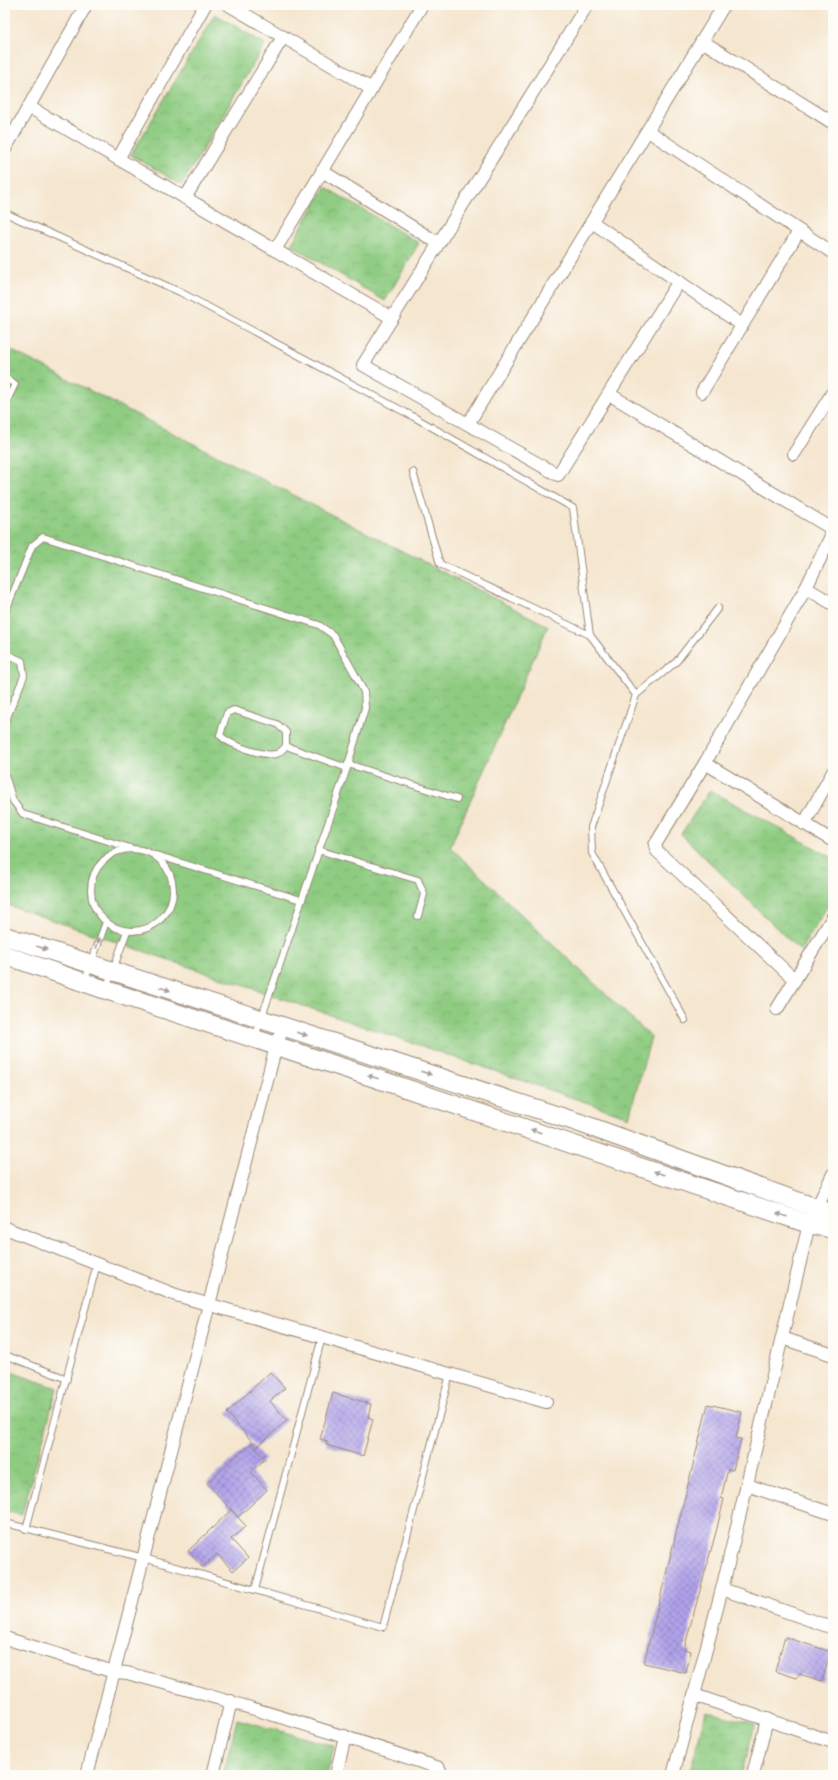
<svg xmlns="http://www.w3.org/2000/svg" width="838" height="1780" font-family="'Balsamiq Sans',sans-serif">
	<defs>
		<pattern id="park-crowns" width="20" height="18" patternUnits="userSpaceOnUse"><rect width="20" height="18" fill="#8fcc82"/><path d="M2 6a3 3 0 1 1 6 0M12 15a3 3 0 1 1 6 0" fill="none" stroke="#7caf70"/></pattern>
		<pattern id="building-cross-hatch" width="8" height="8" patternUnits="userSpaceOnUse"><rect width="8" height="8" fill="#b0a2eb"/><path d="M0 0l8 8M0 8l8-8" fill="none" stroke="#9084be"/></pattern>
	</defs>
	<rect width="100%" height="100%" fill="#fdfcf7"/>
	<filter id="ink" filterUnits="userSpaceOnUse"><feTurbulence type="fractalNoise" baseFrequency=".025" numOctaves="2"/><feDisplacementMap in="SourceGraphic" scale="8" xChannelSelector="R" yChannelSelector="G"/><feConvolveMatrix kernelMatrix="1 2 1 2 8 2 1 2 1" color-interpolation-filters="sRGB"/></filter>
	<filter id="wash" filterUnits="userSpaceOnUse"><feTurbulence type="fractalNoise" baseFrequency=".012" numOctaves="4" result="noise"/><feDisplacementMap in="SourceGraphic" scale="16" xChannelSelector="R" yChannelSelector="G"/><feGaussianBlur stdDeviation="0.9" result="paint"/><feColorMatrix in="noise" values="0 0 0 0 0 0 0 0 0 0 0 0 0 0 0 0 0 1.4 0 .05"/><feComposite in="paint" operator="in"/></filter>
	<g filter="url(#wash)">
		<rect width="100%" height="100%" fill="#f5e6cf"/>
		<!-- park -->
		<g fill="url(#park-crowns)" stroke="#657b50">
			<polygon points="215,14 265,44 182,185 131,155"/>
			<polygon points="325,187 419,243 385,301 291,245"/>
			<polygon points="5,347 548,626 450,847 651,1037 629,1117 5,904"/>
			<polygon points="710,790 833,858 833,897 800,951 681,834"/>
			<polygon points="5,1370 57,1388 22,1515 5,1511"/>
			<polygon points="706,1711 755,1724 741,1775 689,1775"/>
			<polygon points="237,1719 334,1746 327,1775 223,1775"/>
		</g>
		<g id="blocks">
			<!-- building -->
			<g fill="url(#building-cross-hatch)">
				<polygon points="270,1372 285,1388 270,1401 287,1420 257,1447 227,1413"/>
				<polygon points="333,1393 371,1404 368,1417 373,1419 363,1456 326,1445 327,1441 320,1439"/>
				<polygon points="708,1404 742,1412 736,1438 741,1439 733,1470 728,1469 721,1498 724,1499 716,1532 684,1649 691,1651 686,1673 644,1663"/>
				<polygon points="251,1443 265,1459 251,1472 267,1490 238,1517 207,1483"/>
				<polygon points="231,1510 246,1526 231,1539 248,1558 233,1571 217,1554 202,1567 188,1551"/>
				<polygon points="785,1637 831,1652 822,1681 799,1674 797,1678 775,1671"/>
			</g>
		</g>
	</g>
	<g filter="url(#ink)">
		<use href="#blocks" fill-opacity="0" stroke="#988876" stroke-width="1"/>
		<g fill="none" stroke-linecap="round" stroke-linejoin="round">
			<defs>
				<g id="service">
					<polyline points="5,213 180,292 414,417 573,508 590,635 636,695"/>
					<polyline points="5,378 15,384 5,405"/>
					<polyline points="413,472 440,564 590,635"/>
					<polyline points="5,613 32,546 43,537 319,625 333,635 357,678 364,692 365,708 347,768 255,1037"/>
					<polyline points="5,653 22,661 24,676 5,722"/>
					<path d="M286 746V732L277 724 234 710 227 713 220 735C227 744 264 757 276 754 280 753 283 749 286 746L347 768"/>
					<polyline points="348,764 457,799"/>
					<polyline points="5,775 13,801 23,814 130,848"/>
					<circle cx="132" cy="890" r="41"/>
					<polyline points="318,850 418,880 424,894 418,916"/>
					<polyline points="156,855 301,900"/>
					<polyline points="85,980 106,922"/>
					<polyline points="106,989 127,931"/>
					<polyline points="685,1020 592,853 591,827 636,695 676,662 718,608"/>
					<polyline points="5,1355 67,1379"/>
					<polyline points="5,1523 144,1558 383,1627 450,1374"/>
					<polyline points="26,1529 97,1264"/>
					<polyline points="255,1590 322,1337"/>
				</g>
				<g id="minor">
					<polyline points="229,5 372,89"/>
					<polyline points="587,5 363,365 558,475 679,281"/>
					<polyline points="702,41 833,123"/>
					<polyline points="29,107 392,318"/>
					<polyline points="648,131 833,253"/>
					<polyline points="5,149 86,5"/>
					<polyline points="118,159 205,5"/>
					<polyline points="322,171 438,243"/>
					<polyline points="185,198 283,37"/>
					<polyline points="592,222 742,325"/>
					<polyline points="275,250 422,5"/>
					<polyline points="702,392 799,231"/>
					<polyline points="609,394 829,527 831,536 806,588 705,763 655,845 657,851 795,980"/>
					<polyline points="468,424 724,5"/>
					<polyline points="794,454 833,392"/>
					<polyline points="806,588 833,604"/>
					<polyline points="705,763 833,841"/>
					<polyline points="804,824 833,772"/>
					<polyline points="777,1009 833,917"/>
					<polyline points="5,1228 176,1295 546,1402"/>
					<polyline points="782,1338 833,1355"/>
					<polyline points="747,1485 833,1514"/>
					<polyline points="722,1589 833,1628"/>
					<path d="M5 1638 114 1672 127 1673C232 1701 336 1733 439 1768L442 1775"/>
					<polyline points="694,1695 833,1742"/>
					<polyline points="87,1775 276,1046 283,1028"/>
					<polyline points="213,1775 231,1701"/>
					<polyline points="336,1775 345,1736"/>
					<polyline points="673,1775 722,1589 809,1224 833,1174"/>
					<polyline points="753,1775 767,1719"/>
				</g>
				<g id="secondary">
					<polyline points="5,936 577,1122 833,1214"/>
					<polyline points="5,955 106,990 399,1086 809,1224 833,1229"/>
				</g>
			</defs>
			<!-- service casing -->
			<use href="#service" stroke="#988876" stroke-width="8"/>
			<!-- minor casing -->
			<use href="#minor" stroke="#988876" stroke-width="14"/>
			<!-- secondary casing -->
			<use href="#secondary" stroke="#988876" stroke-width="20"/>
			<!-- service -->
			<use href="#service" stroke="#fff" stroke-width="6"/>
			<!-- minor -->
			<use href="#minor" stroke="#fff" stroke-width="12"/>
			<!-- secondary -->
			<use href="#secondary" stroke="#fff" stroke-width="18"/>
		</g>
		<!-- one-way arrows -->
		<defs><path id="oneway-solid" d="M-6-.8H1V-3.2L6.5 0L1 3.2V.8H-6Z"/></defs>
		<g fill="#a79f9a">
			<use href="#oneway-solid" transform="translate(98 943) rotate(-71)"/>
			<use href="#oneway-solid" transform="translate(42 948) rotate(19)"/>
			<use href="#oneway-solid" transform="translate(165 989) rotate(18)"/>
			<use href="#oneway-solid" transform="translate(302 1034) rotate(18)"/>
			<use href="#oneway-solid" transform="translate(426 1073) rotate(18)"/>
			<use href="#oneway-solid" transform="translate(373 1077) rotate(-162)"/>
			<use href="#oneway-solid" transform="translate(536 1131) rotate(-161)"/>
			<use href="#oneway-solid" transform="translate(659 1173) rotate(-161)"/>
			<use href="#oneway-solid" transform="translate(782 1215) rotate(-161)"/>
		</g>
	</g>
	<!-- margin -->
	<rect width="838" height="1780" fill="none" stroke="#fdfcf7" stroke-width="20"/>
</svg>
